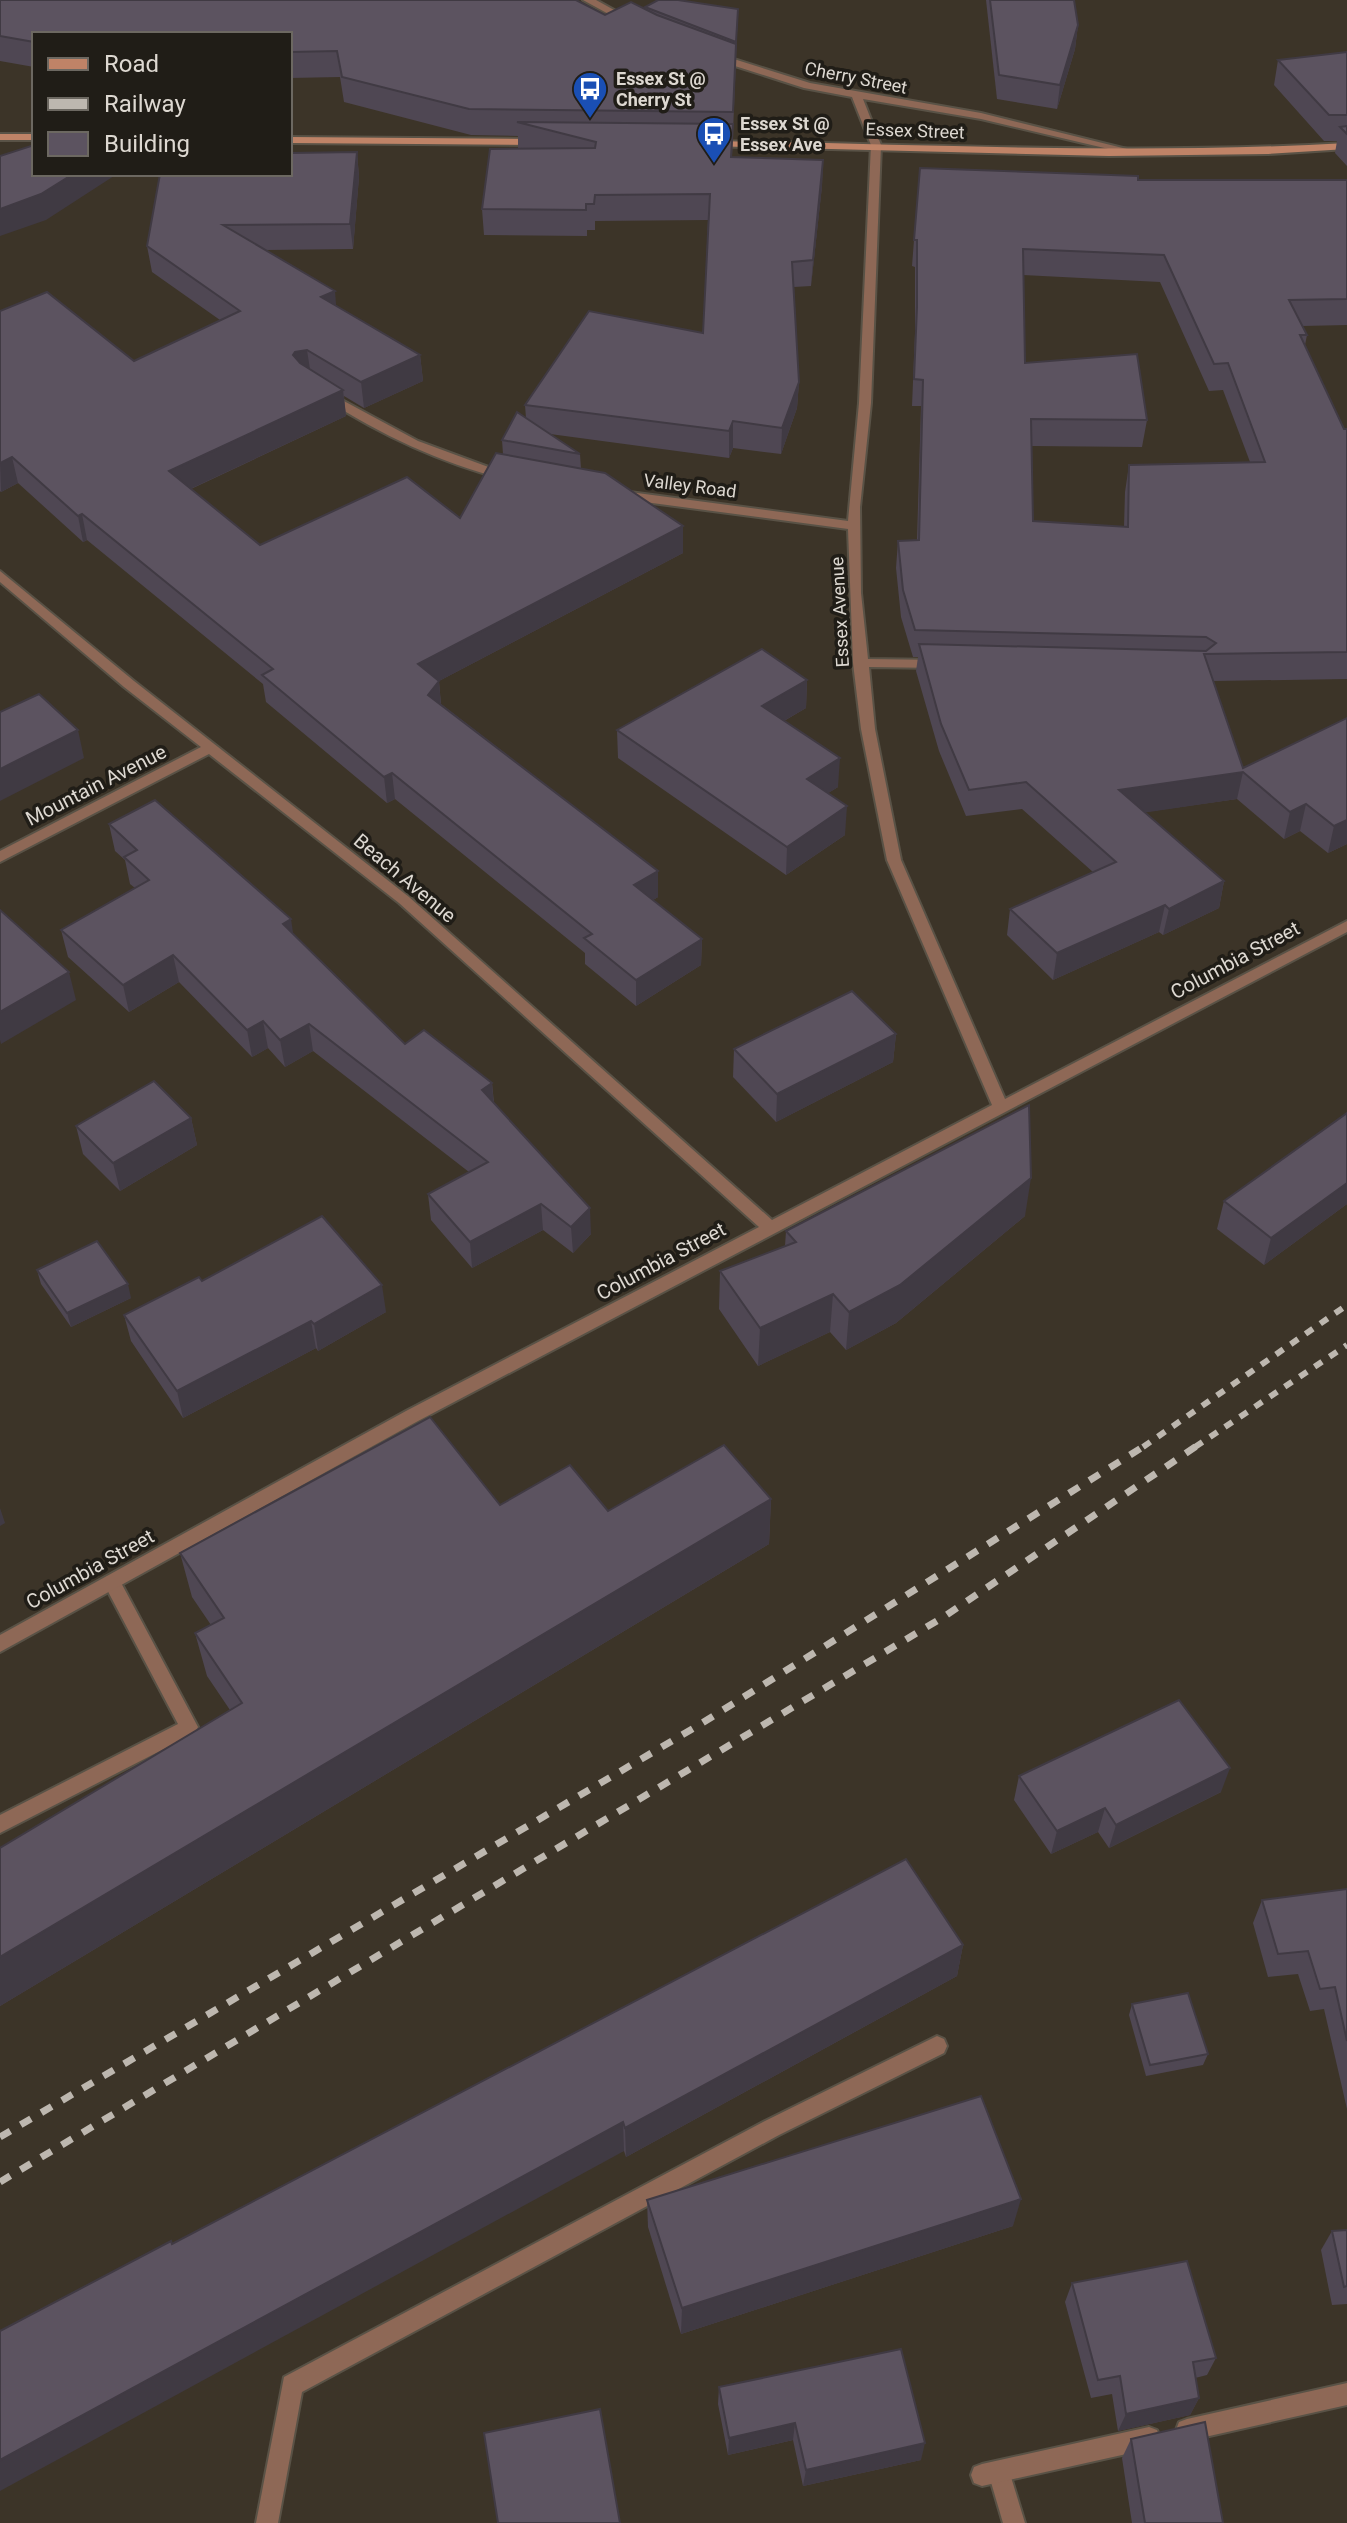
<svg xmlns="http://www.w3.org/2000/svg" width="1347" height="2523" font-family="Roboto,sans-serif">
	<rect width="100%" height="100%" fill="#3c3428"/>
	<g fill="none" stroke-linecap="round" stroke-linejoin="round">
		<defs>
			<g id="service">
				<polygon points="112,1575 118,1577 198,1727 195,1733 0,1833 0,1815 178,1724 103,1582 106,1577"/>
				<polygon points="937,2036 944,2039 947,2046 944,2053 779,2135 302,2392 278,2523 256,2523 284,2377 765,2121"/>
				<polygon points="999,2461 1007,2464 1025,2523 1003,2523 988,2472 991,2464"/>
			</g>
			<g id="minor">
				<polygon points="583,0 596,0 634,21 625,23"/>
				<polygon points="713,55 721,55 810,83 981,113 1135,151 1130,154 981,119 863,99 881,145 871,403 860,507 861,593 868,659 939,660 946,664 939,668 869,667 875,729 901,860 1005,1099 1347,921 1347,932 418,1421 0,1652 0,1635 406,1411 759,1227 399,903 209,754 0,862 0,851 201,747 124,687 0,582 0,571 134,681 409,897 772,1220 992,1105 887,860 861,729 853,663 848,529 622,499 616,495 622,491 848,521 859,403 871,145 852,97 804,88 713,59"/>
				<path d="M329 393 418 441 510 475 504 479C439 462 381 435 325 399L323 397Z"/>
				<polygon points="1347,2383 1347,2405 1187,2441 1179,2438 1176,2430 1179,2422 1187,2419"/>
				<polygon points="1149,2427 1157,2430 1160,2438 1157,2446 1149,2449 982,2486 974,2483 971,2475 974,2467 982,2464"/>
			</g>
			<g id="secondary">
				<rect x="0" y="134" width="34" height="6"/>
				<polygon points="290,137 536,139 541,142 536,145 290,143"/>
				<path d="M712 141C924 144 1135 155 1347 143V149L1268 154 1109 156 708 146 707 144Z"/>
			</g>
		</defs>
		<!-- service casing -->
		<use href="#service" stroke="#595246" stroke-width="4"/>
		<!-- minor casing -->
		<use href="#minor" stroke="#595246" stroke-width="4"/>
		<!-- secondary casing -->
		<use href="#secondary" stroke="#595246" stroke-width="4"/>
		<!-- service -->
		<use href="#service" fill="#8e6856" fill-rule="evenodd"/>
		<!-- minor -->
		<use href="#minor" fill="#8e6856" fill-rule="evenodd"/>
		<!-- secondary -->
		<use href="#secondary" fill="#bf8367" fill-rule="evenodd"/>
		<!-- rail-far1 -->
		<g stroke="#bdb7af" stroke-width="6" stroke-dasharray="9 9" stroke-linecap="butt">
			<polyline points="1143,1447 1347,1305"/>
			<polyline points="1195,1447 1347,1345"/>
		</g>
		<!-- rail -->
		<g stroke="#bdb7af" stroke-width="7" stroke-dasharray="12 12" stroke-linecap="butt">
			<polyline points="0,2137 699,1725 1146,1445"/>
			<polyline points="0,2182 945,1616 1198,1445"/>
		</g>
	</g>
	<!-- wall -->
	<g fill="#4f4753" fill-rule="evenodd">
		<polygon points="0,0 605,15 645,9 645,7 738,9 732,157 823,160 822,186 811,286 794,287 799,382 797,408 781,454 733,448 729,458 550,434 580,454 581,469 683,526 683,553 439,681 441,704 658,871 658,897 653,900 702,939 701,965 636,1006 585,964 585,953 395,799 387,803 266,702 263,684 87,540 83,542 18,483 1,492 0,491 0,311 134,361 220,320 152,272 147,246 357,152 359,177 353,249 266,250 336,306 420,355 423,381 364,408 344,396 346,416 191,489 260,545 460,518 503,454 502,440 526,418 525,405 703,333 708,220 595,221 595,230 587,230 587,236 484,235 482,209 522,149 518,148 518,136 471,135 344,102 340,77 290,78 290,34 34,34 34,67 0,61"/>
		<polygon points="986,0 1074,0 1078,25 1075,49 1057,109 997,99"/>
		<polygon points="1347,52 1347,166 1335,153 1337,141 1324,141 1274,85 1278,60"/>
		<path d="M1138 180H1347V325L1302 326 1307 335 1305 345 1344 429H1347V679L1213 681 1243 768 1347 718V844L1328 853 1300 831 1284 839 1237 799 1145 812 1224 881 1219 908 1163 935 1159 932 1053 980 1007 935 1010 909 1093 872 1022 809 966 816 939 751 916 671 918 657H913L901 617 896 568 898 541 917 540 921 406H912L915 333V267L912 266 914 240ZM1023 275 1160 282 1209 391 1223 390 1250 462 1129 465 1125 492 1124 527 1033 521 1032 446 1142 447 1147 420 1025 363Z"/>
		<polygon points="807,680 806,708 784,721 838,787 828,793 845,835 786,875 618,758 617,730"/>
		<polygon points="109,824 293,935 405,1044 492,1083 494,1103 591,1234 573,1253 543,1230 472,1268 431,1220 428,1194 469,1172 313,1051 285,1067 268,1048 252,1057 179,982 129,1012 68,957 61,930 135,888 130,884 125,860 115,851"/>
		<polygon points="896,1034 893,1062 776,1122 733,1077 734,1049"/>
		<polygon points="1347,1113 1347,1204 1264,1265 1217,1229 1224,1201"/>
		<polygon points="191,1118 197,1145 120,1191 83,1154 76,1126"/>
		<polygon points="1025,1216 896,1323 846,1350 830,1332 758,1366 719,1309 720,1271 785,1246 786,1231"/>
		<polygon points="37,1270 131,1298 71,1327 41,1284"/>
		<polygon points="202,1281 386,1312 318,1351 316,1348 183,1418 131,1341 124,1315"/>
		<polygon points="771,1499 769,1544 0,2006 0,1848 230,1710 207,1676 195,1633 211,1625 192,1597 180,1553 500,1505 608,1511"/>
		<polygon points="1019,1776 1221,1792 1109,1848 1098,1832 1051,1854 1014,1800"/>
		<polygon points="1347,1889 1347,2109 1324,2009 1310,2011 1298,1974 1268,1977 1253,1923 1262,1900"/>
		<polygon points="963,1945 957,1976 626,2157 624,2151 172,2244"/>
		<polygon points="1132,2004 1208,2054 1203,2065 1146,2076 1129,2015"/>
		<polygon points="647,2200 1013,2226 681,2334 648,2227"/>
		<polygon points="1347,2230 1347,2304 1332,2305 1321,2250 1332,2231"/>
		<polygon points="1072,2283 1216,2358 1207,2375 1195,2378 1199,2398 1190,2415 1118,2431 1112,2394 1091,2398 1065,2302"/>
		<polygon points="719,2387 921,2460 803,2486 793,2440 728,2455 718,2404"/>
		<polygon points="1131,2439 1223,2523 1132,2523 1122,2458"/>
	</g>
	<!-- shaded-wall -->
	<g fill="#403a43">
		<polygon points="1078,25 1075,49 1057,109 1060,85"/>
		<polygon points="357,152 359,177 353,249 350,224"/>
		<polygon points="823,160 822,186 811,286 813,260"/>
		<polygon points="73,174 117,174 46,220 0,236 0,209"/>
		<polygon points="335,291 337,317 321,297"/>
		<polygon points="307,350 311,376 293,355 295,352"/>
		<polygon points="420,355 423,381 364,408 361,382"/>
		<polygon points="799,382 797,408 781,454 782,428"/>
		<polygon points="343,390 346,416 173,497 169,471"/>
		<polygon points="733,421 733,448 729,458 729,431"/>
		<polygon points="12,457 18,483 1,492 0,463"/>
		<polygon points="82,514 87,540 83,542 78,516"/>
		<polygon points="683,526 683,553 439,681 441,707 431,721 418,664"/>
		<polygon points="807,680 806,708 761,734 762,706"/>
		<polygon points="78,730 84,758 0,801 0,769"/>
		<polygon points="840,758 838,787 805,808 807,779"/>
		<polygon points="1243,772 1237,799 1115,817 1119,790"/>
		<polygon points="392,773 395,799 387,803 384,777"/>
		<polygon points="1306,804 1300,831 1284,839 1290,812"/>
		<polygon points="847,806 845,835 786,875 787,847"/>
		<polygon points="1347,820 1347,844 1328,853 1334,826"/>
		<polygon points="658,871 658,897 635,911 634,885"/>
		<polygon points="1224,881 1219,908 1163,935 1169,909"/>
		<polygon points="1165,905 1159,932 1053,980 1057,953"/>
		<polygon points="291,919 295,946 283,924"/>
		<polygon points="702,939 701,965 636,1006 636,980"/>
		<polygon points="173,955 179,982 129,1012 123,985"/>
		<polygon points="69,972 76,1000 1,1044 0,1040 0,1012"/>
		<polygon points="263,1021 268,1048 252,1057 247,1030"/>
		<polygon points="309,1024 313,1051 285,1067 280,1040"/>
		<polygon points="896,1034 893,1062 776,1122 777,1094"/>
		<polygon points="492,1083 494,1109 482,1090"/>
		<polygon points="191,1118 197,1145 120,1191 113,1163"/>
		<polygon points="1031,1178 1025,1216 896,1323 846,1350 849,1312"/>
		<polygon points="1347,1183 1347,1204 1264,1265 1271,1238"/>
		<polygon points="541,1204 543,1230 472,1268 470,1242"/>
		<polygon points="590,1208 591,1234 573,1253 571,1227"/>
		<polygon points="128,1284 131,1298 71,1327 67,1313"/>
		<polygon points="382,1285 386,1312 318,1351 314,1324"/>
		<polygon points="833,1294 830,1332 758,1366 760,1328"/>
		<polygon points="311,1321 316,1348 183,1418 177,1391"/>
		<polygon points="771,1499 769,1544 0,2006 0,1957"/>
		<polygon points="0,1508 5,1523 0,1526"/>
		<polygon points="1230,1768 1221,1792 1109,1848 1116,1825"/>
		<polygon points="1105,1808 1098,1832 1051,1854 1057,1831"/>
		<polygon points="963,1945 957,1976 626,2157 625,2128"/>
		<polygon points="623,2122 624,2151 0,2491 0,2460"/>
		<polygon points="1021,2199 1013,2226 681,2334 682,2308"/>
		<polygon points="1199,2398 1190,2415 1118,2431 1126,2414"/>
		<polygon points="795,2423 793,2440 728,2455 729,2438"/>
		<polygon points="925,2443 921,2460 803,2486 806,2470"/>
	</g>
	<!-- building -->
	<g fill="#5c5360" stroke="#403a43" stroke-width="2" fill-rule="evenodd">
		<polygon points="0,0 576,0 605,15 631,2 657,15 736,44 733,112 469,109 342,77 337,51 290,52 290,34 34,34 34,42 0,36"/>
		<polygon points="658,0 678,0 738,9 736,42 645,7"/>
		<polygon points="990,0 1074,0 1078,25 1060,85 999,75"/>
		<polygon points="1347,52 1347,115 1329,115 1278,60"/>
		<polygon points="517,122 733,124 731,157 823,160 813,260 792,262 799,382 782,428 733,421 729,431 525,405 589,311 703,333 710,194 595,195 594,204 586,204 586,210 482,209 490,149 595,148 596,142"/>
		<polygon points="1347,126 1347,134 1340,127"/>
		<polygon points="34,145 34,174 73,174 41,194 0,209 0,156"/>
		<polygon points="357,152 350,224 223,225 335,291 321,297 420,355 361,382 307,350 295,352 293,355 300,363 343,390 169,471 260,545 407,477 460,518 496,453 605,473 683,526 418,664 439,681 428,695 658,871 634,885 702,939 636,980 584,938 592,934 392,773 384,777 262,675 273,669 82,514 78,516 12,457 0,463 0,311 47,292 134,361 240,311 147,246 160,174 290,174 290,153"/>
		<path d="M920 168 1138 176V180H1347V299L1289 300 1307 335H1300L1344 429H1347V652L1204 654 1243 768 1347 718V820L1334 826 1306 804 1290 812 1243 772 1119 790 1224 881 1169 909 1165 905 1057 953 1010 909 1116 862 1026 782 969 790 941 724 919 644 1206 651 1216 643 1206 637 915 630 903 590 898 541 919 540 923 380 914 379 917 307V240H914ZM1023 249 1164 255 1214 364 1228 363 1265 462 1129 465 1128 527 1033 521 1031 419 1147 420 1137 354 1025 363Z"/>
		<polygon points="517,412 580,454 502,440"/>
		<polygon points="762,649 807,680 762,706 840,758 807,779 847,806 787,847 617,730"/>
		<polygon points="39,694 78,730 0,769 0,712"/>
		<polygon points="155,800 291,919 283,924 405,1044 424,1030 492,1083 482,1090 590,1208 571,1227 541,1204 470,1242 428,1194 488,1162 309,1024 280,1040 263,1021 247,1030 173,955 123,985 61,930 149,880 124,857 137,850 109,824"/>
		<polygon points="0,910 69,972 0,1012"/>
		<polygon points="852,991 896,1034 777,1094 734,1049"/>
		<polygon points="154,1081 191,1118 113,1163 76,1126"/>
		<polygon points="1029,1105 1031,1178 900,1285 849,1312 833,1294 760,1328 720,1271 796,1242 786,1231"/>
		<polygon points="1347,1113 1347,1183 1271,1238 1224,1201"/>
		<polygon points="322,1216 382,1285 314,1324 311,1321 177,1391 124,1315 199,1277 202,1281"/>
		<polygon points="97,1241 128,1284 67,1313 37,1270"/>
		<polygon points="430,1417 500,1505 570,1465 608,1511 724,1445 771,1499 0,1957 0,1848 242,1703 195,1633 224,1618 180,1553"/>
		<polygon points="1179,1700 1230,1768 1116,1825 1105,1808 1057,1831 1019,1776"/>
		<polygon points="906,1859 963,1945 625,2128 623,2122 0,2460 0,2331 171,2241 172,2244"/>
		<polygon points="1347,1889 1347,2041 1335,1987 1320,1989 1308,1951 1278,1954 1262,1900"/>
		<polygon points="1188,1993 1208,2054 1150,2065 1132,2004"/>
		<polygon points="981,2096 1021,2199 682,2308 647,2200"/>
		<polygon points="1347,2230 1347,2286 1344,2287 1332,2231"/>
		<polygon points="1187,2261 1216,2358 1193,2362 1199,2398 1126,2414 1120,2376 1098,2380 1072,2283"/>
		<polygon points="901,2349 925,2443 806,2470 795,2423 729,2438 719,2387"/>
		<polygon points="600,2409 620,2523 498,2523 484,2433"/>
		<polygon points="1205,2422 1223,2523 1145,2523 1131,2439"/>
	</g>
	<!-- icons -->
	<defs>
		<symbol id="bus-pin" viewBox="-11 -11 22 30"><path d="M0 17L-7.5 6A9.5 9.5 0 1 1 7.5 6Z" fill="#1a4fb4" stroke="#201d17"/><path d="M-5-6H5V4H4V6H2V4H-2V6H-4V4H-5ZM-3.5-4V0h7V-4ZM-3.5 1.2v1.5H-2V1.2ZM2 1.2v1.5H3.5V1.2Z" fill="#fff"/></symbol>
	</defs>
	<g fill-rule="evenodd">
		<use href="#bus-pin" x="570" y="69" width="40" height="54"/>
		<use href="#bus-pin" x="694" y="114" width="40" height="54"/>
	</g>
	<g text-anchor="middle" stroke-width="7" stroke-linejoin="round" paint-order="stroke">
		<!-- far-street labels -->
		<g font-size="18" fill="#ddd8d1" stroke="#201d17">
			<text transform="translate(856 78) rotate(11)" y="6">Cherry Street</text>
			<text transform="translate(915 131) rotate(2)" y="6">Essex Street</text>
			<text transform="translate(690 486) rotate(7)" y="6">Valley Road</text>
			<text transform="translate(840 612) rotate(-93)" y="6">Essex Avenue</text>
		</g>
		<!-- far-poi labels -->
		<g font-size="18" font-weight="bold" fill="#ddd8d1" stroke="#201d17" text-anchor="start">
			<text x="616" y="85">Essex St @<tspan x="616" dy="21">Cherry St</tspan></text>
			<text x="740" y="130">Essex St @<tspan x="740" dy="21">Essex Ave</tspan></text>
		</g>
		<!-- street labels -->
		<g font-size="20" fill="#ddd8d1" stroke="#201d17">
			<text transform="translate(96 785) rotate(-27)" y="7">Mountain Avenue</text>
			<text transform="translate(405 878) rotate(40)" y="7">Beach Avenue</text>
			<text transform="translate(1235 960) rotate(-28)" y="7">Columbia Street</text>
			<text transform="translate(661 1261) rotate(-28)" y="7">Columbia Street</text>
			<text transform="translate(90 1569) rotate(-29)" y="7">Columbia Street</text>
		</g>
	</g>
	<!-- legend -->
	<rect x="32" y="32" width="260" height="144" fill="#201d17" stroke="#6c6861" stroke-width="2"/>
	<rect x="48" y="58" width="40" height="12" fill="#bf8367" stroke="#6c6861" stroke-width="2"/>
	<text x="104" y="72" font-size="24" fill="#ddd8d1">Road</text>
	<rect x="48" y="98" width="40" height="12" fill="#bdb7af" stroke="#6c6861" stroke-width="2"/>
	<text x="104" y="112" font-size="24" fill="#ddd8d1">Railway</text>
	<rect x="48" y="132" width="40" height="24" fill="#5c5360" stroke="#6c6861" stroke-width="2"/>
	<text x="104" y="152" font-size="24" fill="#ddd8d1">Building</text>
</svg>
